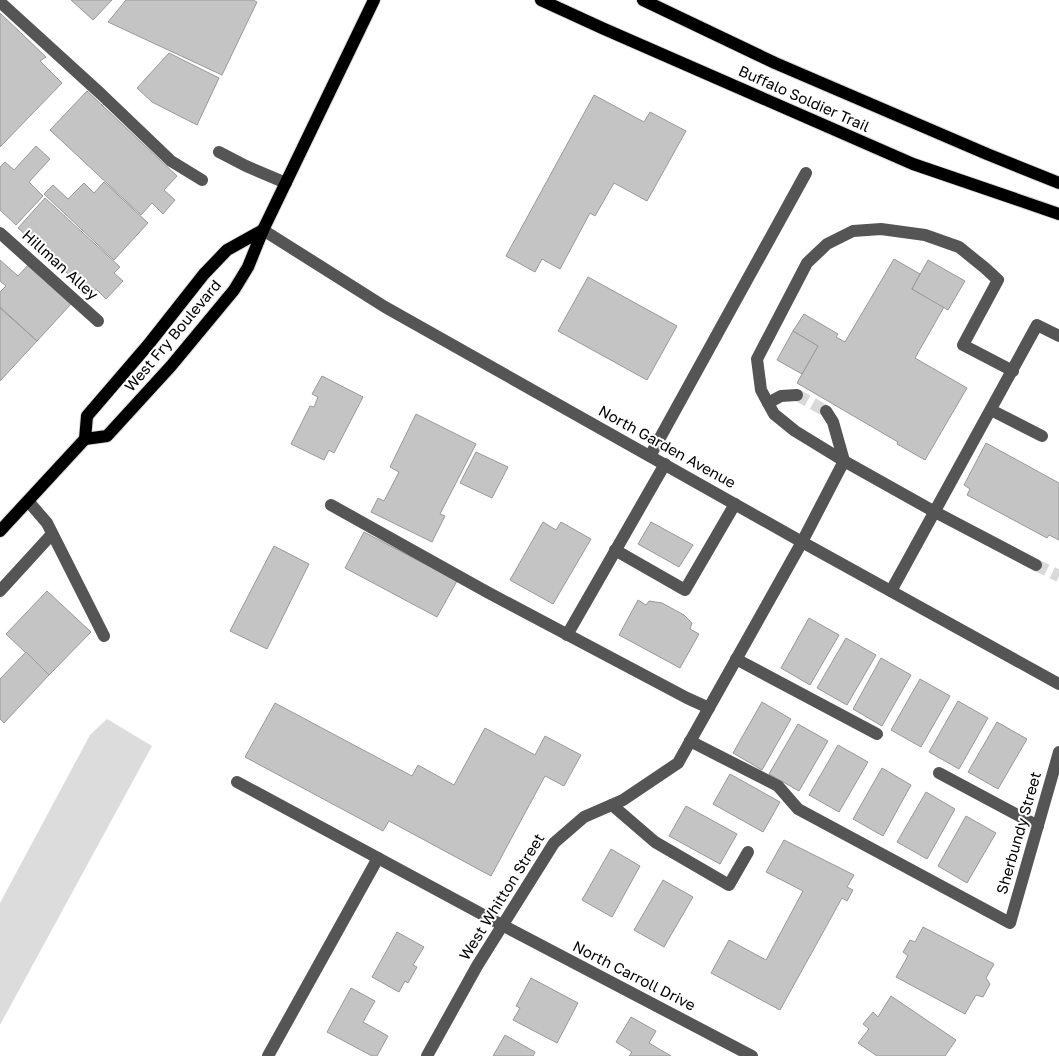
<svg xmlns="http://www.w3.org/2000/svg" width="1059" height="1056" font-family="'Golos Text',sans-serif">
	<rect width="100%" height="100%" fill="#fff"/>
	<!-- green -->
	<polygon fill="#dcdcdc" points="107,719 152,746 0,1025 0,903 90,735"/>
	<!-- building -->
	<g fill="#c4c4c4" stroke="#999">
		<polygon points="71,0 112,0 93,20"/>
		<polygon points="126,0 253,0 257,2 222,75 108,22"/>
		<polygon points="0,13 46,57 40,61 62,83 0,147"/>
		<polygon points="169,53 219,78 197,125 152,102 137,88"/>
		<polygon points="87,91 177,176 164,190 175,200 163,214 152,203 141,215 50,130"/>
		<polygon points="594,95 644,122 650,112 686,131 647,201 614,183 595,216 590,213 560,269 542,259 535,272 506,256"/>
		<polygon points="36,146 50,159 29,182 43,196 16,225 0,210 0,167 5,162 14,170"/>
		<polygon points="104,182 148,223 114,260 44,194 53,185 68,199 84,183 94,193"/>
		<polygon points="45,198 120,267 114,273 123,281 106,299 96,289 91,295 18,228"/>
		<polygon points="894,259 920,274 912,289 944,307 915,358 967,388 925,460 897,444 898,442 797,383 818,346 793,331 804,314 838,334 836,337 845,342"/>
		<polygon points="0,260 18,276 28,265 71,304 37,341 0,307 0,292 6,286 0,281"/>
		<polygon points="928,260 965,281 948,310 912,289"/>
		<polygon points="588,277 677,326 647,380 558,331"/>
		<polygon points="0,308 37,341 0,381"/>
		<polygon points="793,331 818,346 802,374 777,360"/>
		<polygon points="322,376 363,397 334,453 329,450 324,460 291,444 310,406 314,407 318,397 312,394"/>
		<polygon points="416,414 476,444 440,514 445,516 432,542 371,512 378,498 384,501 399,472 390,467"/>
		<polygon points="986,443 1059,483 1059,540 1049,535 1047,538 967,495 970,489 964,485"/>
		<polygon points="476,452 508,467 492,498 460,483"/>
		<polygon points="543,522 556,530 561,522 591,539 553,604 510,580"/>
		<polygon points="651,522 693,545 679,567 638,544"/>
		<polygon points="364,532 457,581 437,617 345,568"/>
		<polygon points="274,546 309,564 267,649 230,631"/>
		<polygon points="47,591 91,632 49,675 6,634"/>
		<polygon points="638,600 646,605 649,601 662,603 684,615 692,623 690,629 699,634 680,668 619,635"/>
		<polygon points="809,618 839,635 810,685 781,668"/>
		<polygon points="846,638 876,655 847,705 817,688"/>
		<polygon points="26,652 49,675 4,723 0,719 0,679"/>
		<polygon points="881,658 911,675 882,726 853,709"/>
		<polygon points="920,679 950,696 921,747 891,730"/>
		<polygon points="958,701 988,718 959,769 929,752"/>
		<polygon points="762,702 791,719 762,770 733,753"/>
		<polygon points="275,703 412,776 418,765 454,785 485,728 535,755 545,736 581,755 564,786 545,776 491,876 389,821 383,831 245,757"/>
		<polygon points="997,722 1027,739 998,789 968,772"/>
		<polygon points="798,724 828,741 799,791 769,774"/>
		<polygon points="838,745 868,762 839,812 809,795"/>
		<polygon points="882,768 911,785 883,836 853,819"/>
		<polygon points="730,774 780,802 763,832 713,804"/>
		<polygon points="926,792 955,809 927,859 897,842"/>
		<polygon points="686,806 737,834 720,864 669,836"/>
		<polygon points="966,816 996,833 967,883 938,866"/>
		<polygon points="784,840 854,875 847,887 853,890 847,901 842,898 780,1010 711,973 729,940 766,960 803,891 766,872"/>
		<polygon points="611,849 640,866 612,917 582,900"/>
		<polygon points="663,880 693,897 664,947 634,930"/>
		<polygon points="923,927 994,964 986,978 990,984 983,997 976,995 965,1014 896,977 908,956 903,952 910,940 915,942"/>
		<polygon points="397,932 424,947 413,965 417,967 408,983 405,981 399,992 372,977"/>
		<polygon points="531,978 578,1003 557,1043 513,1020 520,1008 516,1006"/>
		<polygon points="351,988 375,1001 363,1022 388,1036 377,1056 372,1056 327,1032"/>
		<polygon points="891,996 956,1040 945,1056 877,1056 858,1043 869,1029 863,1024 873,1012 878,1017"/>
		<polygon points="631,1017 656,1031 649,1043 671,1056 629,1056 632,1052 616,1042"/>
		<polygon points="505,1035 535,1052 533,1056 493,1056"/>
	</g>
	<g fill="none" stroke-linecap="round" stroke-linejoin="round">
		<!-- minor-tunnel -->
		<g stroke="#d9d9d9" stroke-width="12" stroke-dasharray="12 6" stroke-linecap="butt">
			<polyline points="797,395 826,411"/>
			<polyline points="1036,565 1059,576"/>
		</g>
		<defs>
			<g id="major">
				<polyline points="541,0 602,28 913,164 1059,214"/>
				<polyline points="643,0 775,63 987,154 1059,183"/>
				<polyline points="85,439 107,436 171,366 234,290 248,267 263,230 374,0"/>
				<polyline points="0,531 85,439 87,416 148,345 204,274 227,250 263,230"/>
			</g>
		</defs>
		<!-- major casing -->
		<use href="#major" stroke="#dbdbdb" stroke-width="14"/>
		<!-- minor -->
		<g stroke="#555" stroke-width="12">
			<polyline points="0,2 101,94 171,161 202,180"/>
			<polyline points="219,152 246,166 286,183"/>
			<polyline points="263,230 385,307 802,542 1059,684"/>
			<polyline points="0,233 98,321"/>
			<polyline points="768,403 781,396 797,395"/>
			<polyline points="991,410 1042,436"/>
			<polyline points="826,411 833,422 844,461"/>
			<polyline points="650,456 806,173"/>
			<polyline points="844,461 795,431 774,414 761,390 757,359 807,263 827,244 853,231 881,229 925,235 959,247 985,268 998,280 963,345 1013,371"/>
			<polyline points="28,501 47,523 104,636"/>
			<polyline points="331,505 487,592 687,698 709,708"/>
			<polyline points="615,550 685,590 735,504"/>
			<polyline points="0,591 52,534"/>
			<polyline points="891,591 1037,325 1059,336"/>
			<polyline points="567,635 665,464"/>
			<polyline points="736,659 877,734"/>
			<polyline points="690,741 778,786 798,809 1010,923 1059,752"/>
			<polyline points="939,773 1038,826"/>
			<polyline points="237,782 502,925 752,1056"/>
			<polyline points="612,805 655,842 729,885 748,852"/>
			<polyline points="268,1056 378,858"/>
			<polyline points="427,1056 477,966 554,843 584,817 623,800 678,763 802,542 844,461 935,512 1036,565"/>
		</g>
		<!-- major -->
		<use href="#major" stroke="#000" stroke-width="12"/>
	</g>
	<g text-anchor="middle" stroke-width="4" stroke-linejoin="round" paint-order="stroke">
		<!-- street labels -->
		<g font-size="15" fill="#000" stroke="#fff">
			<text transform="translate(804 99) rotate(24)" y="5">Buffalo Soldier Trail</text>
			<text transform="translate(60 265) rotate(42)" y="5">Hillman Alley</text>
			<text transform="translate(173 336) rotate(-50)" y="5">West Fry Boulevard</text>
			<text transform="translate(667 447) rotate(29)" y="5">North Garden Avenue</text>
			<text transform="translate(1019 833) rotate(-74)" y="5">Sherbundy Street</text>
			<text transform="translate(502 897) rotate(-58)" y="5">West Whitton Street</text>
			<text transform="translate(634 976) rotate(27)" y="5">North Carroll Drive</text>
		</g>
	</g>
</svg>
